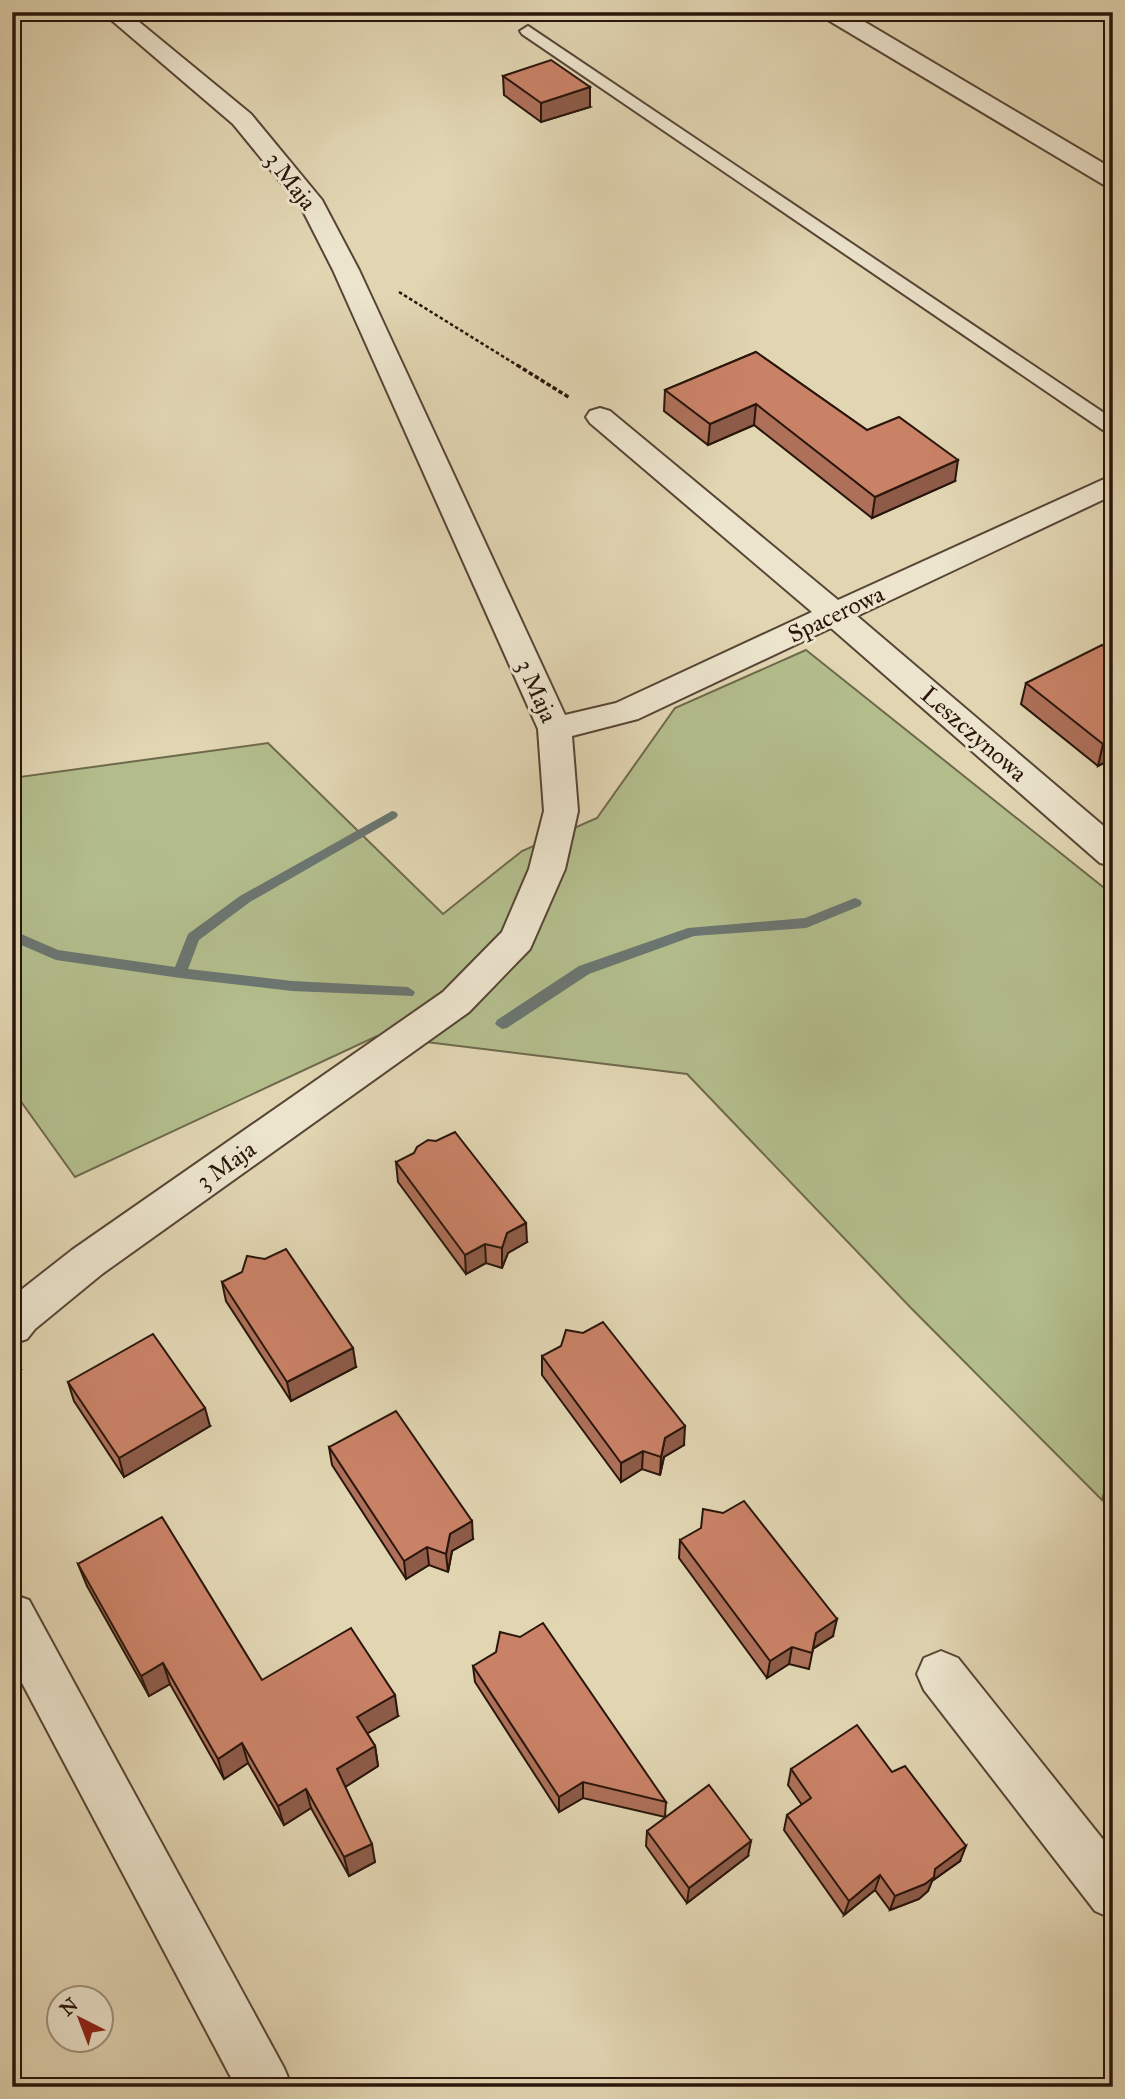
<svg xmlns="http://www.w3.org/2000/svg" width="1125" height="2099" font-family="'IM FELL Great Primer',serif">
	<rect width="100%" height="100%" fill="#e1d5b2"/>
	<filter id="stains"><feTurbulence type="fractalNoise" baseFrequency=".00286" numOctaves="4"/><feColorMatrix values="0 0 0 0 .2 0 0 0 0 .09 0 0 0 0 .02 0 0 0 .5 -.17"/></filter>
	<radialGradient id="worn" r=".72"><stop offset=".6" stop-color="#630" stop-opacity="0"/><stop offset="1" stop-color="#630" stop-opacity=".3"/></radialGradient>
	<!-- green -->
	<polygon fill="#b3bd8c" stroke="#6e694c" stroke-width="2" points="806,650 1113,895 1113,1252 1109,1256 1108,1370 1113,1393 1113,1459 1102,1500 911,1308 687,1074 377,1036 75,1177 12,1089 12,778 268,743 443,914 522,851 597,818 675,708"/>
	<g fill="none" stroke-linecap="round" stroke-linejoin="round">
		<!-- stream -->
		<g fill="#6b7671" fill-rule="evenodd">
			<polygon points="392,811 396,812 398,815 396,818 250,902 199,940 188,969 292,981 408,987 415,992 413,996 292,991 180,978 56,960 12,941 12,930 58,950 175,967 188,934 240,896"/>
			<polygon points="855,898 860,900 862,903 860,906 806,928 694,936 589,974 507,1028 502,1029 495,1024 497,1020 579,966 688,928 805,918"/>
		</g>
		<defs>
			<polygon id="lane" points="528,26 1113,419 1113,434 1106,432 522,34 520,31"/>
			<g id="street">
				<polygon points="102,12 127,12 251,114 322,200 359,270 565,715 616,703 812,612 590,423 586,417 590,411 600,408 610,411 838,600 1113,475 1113,495 857,616 1113,834 1113,866 1100,863 831,628 638,719 572,736 578,811 565,869 530,949 469,1012 102,1274 35,1329 27,1339 12,1344 12,1297 72,1250 443,992 502,932 529,869 544,811 538,729 333,270 301,207 233,124"/>
				<polygon points="820,12 848,12 1113,169 1113,188 1104,185 823,17"/>
				<polygon points="12,1594 29,1600 284,2068 292,2087 236,2087 12,1664"/>
				<polygon points="941,1651 958,1658 1113,1852 1113,1919 1095,1911 924,1690 917,1674 924,1658"/>
			</g>
		</defs>
		<!-- lane casing -->
		<use href="#lane" stroke="#574535" stroke-width="4"/>
		<!-- street casing -->
		<use href="#street" stroke="#574535" stroke-width="4"/>
		<!-- path-far2 -->
		<polyline stroke="#29150b" stroke-width="2.5" stroke-dasharray="3.5 2.5" stroke-linecap="butt" points="399,292 520,367"/>
		<!-- path-far1 -->
		<polyline stroke="#29150b" stroke-width="3.5" stroke-dasharray="4.5 2.5" stroke-linecap="butt" points="517,365 570,398"/>
		<!-- path -->
		<polyline stroke="#29150b" stroke-width="4.5" stroke-dasharray="5 3.5" stroke-linecap="butt" points="12,1378 21,1368"/>
		<!-- lane -->
		<use href="#lane" fill="#ece4cd" fill-rule="evenodd"/>
		<!-- street -->
		<use href="#street" fill="#ece4cd" fill-rule="evenodd"/>
	</g>
	<!-- wall -->
	<g fill="#ae7059" stroke="#29150b" stroke-width="2">
		<polygon points="503,76 590,107 541,122 504,95"/>
		<polygon points="756,352 867,430 955,481 872,518 754,425 708,445 664,411 665,390"/>
		<polygon points="1113,653 1113,758 1098,766 1021,704 1026,683"/>
		<polygon points="396,1162 527,1242 508,1253 502,1268 486,1263 466,1274 398,1182"/>
		<polygon points="222,1282 356,1367 291,1401 226,1301"/>
		<polygon points="542,1356 684,1445 664,1457 660,1475 642,1469 621,1482 542,1375"/>
		<polygon points="68,1382 210,1426 124,1477 74,1401"/>
		<polygon points="329,1447 473,1539 452,1551 448,1572 429,1565 406,1579 332,1465"/>
		<polygon points="680,1540 833,1636 813,1649 809,1669 789,1664 767,1678 679,1558"/>
		<polygon points="78,1564 262,1680 398,1716 367,1733 375,1746 378,1766 345,1787 375,1862 349,1876 311,1808 284,1825 248,1763 224,1779 170,1684 149,1696 87,1586"/>
		<polygon points="473,1666 666,1802 665,1817 583,1798 559,1812 475,1682"/>
		<polygon points="791,1769 960,1861 932,1881 928,1891 919,1899 890,1910 875,1890 844,1915 784,1830 787,1815 802,1805 788,1785"/>
		<polygon points="647,1831 748,1856 687,1903 646,1846"/>
	</g>
	<!-- shaded-wall -->
	<g fill="#8d5b48" stroke="#29150b" stroke-width="2">
		<polygon points="590,87 590,107 541,122 541,103"/>
		<polygon points="756,404 754,425 708,445 710,424"/>
		<polygon points="958,460 955,481 872,518 875,497"/>
		<polygon points="1113,740 1113,758 1098,766 1103,744"/>
		<polygon points="526,1223 527,1242 508,1253 502,1268 502,1248 507,1233"/>
		<polygon points="485,1244 486,1263 466,1274 465,1255"/>
		<polygon points="353,1348 356,1367 291,1401 287,1382"/>
		<polygon points="205,1408 210,1426 124,1477 119,1458"/>
		<polygon points="685,1426 684,1445 664,1457 660,1475 661,1457 665,1438"/>
		<polygon points="643,1451 642,1469 621,1482 621,1463"/>
		<polygon points="472,1521 473,1539 452,1551 448,1572 446,1554 450,1534"/>
		<polygon points="427,1547 429,1565 406,1579 404,1561"/>
		<polygon points="837,1619 833,1636 812,1649 816,1633"/>
		<polygon points="792,1647 789,1664 767,1678 770,1661"/>
		<polygon points="163,1663 170,1684 149,1696 141,1676"/>
		<polygon points="395,1695 398,1716 361,1737 357,1717"/>
		<polygon points="242,1743 248,1763 224,1779 218,1759"/>
		<polygon points="375,1746 378,1766 342,1789 337,1769"/>
		<polygon points="583,1782 583,1798 559,1812 559,1797"/>
		<polygon points="306,1789 311,1808 284,1825 278,1806"/>
		<polygon points="751,1841 748,1856 687,1903 689,1888"/>
		<polygon points="372,1844 375,1862 349,1876 344,1857"/>
		<polygon points="966,1846 960,1861 932,1881 928,1891 919,1899 890,1910 895,1896"/>
		<polygon points="880,1875 875,1890 844,1915 849,1901"/>
	</g>
	<!-- building -->
	<g fill="#ca8267" stroke="#29150b" stroke-width="2">
		<polygon points="551,60 590,87 541,103 503,76"/>
		<polygon points="756,352 867,430 899,417 958,460 875,497 756,404 710,424 665,390"/>
		<polygon points="1102,645 1113,653 1113,740 1103,744 1026,683"/>
		<polygon points="455,1132 526,1223 507,1233 502,1248 485,1244 465,1255 396,1162 414,1153 417,1147 428,1140 436,1141"/>
		<polygon points="286,1249 353,1348 287,1382 222,1282 242,1272 247,1256 265,1259"/>
		<polygon points="603,1322 685,1426 665,1438 661,1457 643,1451 621,1463 542,1356 561,1346 566,1330 583,1333"/>
		<polygon points="153,1334 205,1408 119,1458 68,1382"/>
		<polygon points="396,1411 472,1521 450,1534 446,1554 427,1547 404,1561 329,1447"/>
		<polygon points="744,1501 837,1619 816,1633 812,1653 792,1647 770,1661 680,1540 701,1528 703,1509 723,1513"/>
		<polygon points="162,1517 262,1680 351,1628 395,1695 357,1717 375,1746 337,1769 372,1844 344,1857 306,1789 278,1806 242,1743 218,1759 163,1663 141,1676 78,1564"/>
		<polygon points="543,1623 666,1802 583,1782 559,1797 473,1666 496,1652 500,1632 520,1637"/>
		<polygon points="857,1725 892,1772 905,1766 966,1846 935,1869 934,1877 925,1884 895,1896 880,1875 849,1901 787,1815 811,1798 791,1769"/>
		<polygon points="709,1785 751,1841 689,1888 647,1831"/>
	</g>
	<g text-anchor="middle" stroke-width="6" stroke-linejoin="round" paint-order="stroke">
		<!-- street labels -->
		<g font-size="24" fill="#29150b" stroke="#ece4cd">
			<text transform="translate(291 181) rotate(52)" y="8">3 Maja</text>
			<text transform="translate(836 614) rotate(-25)" y="8">Spacerowa</text>
			<text transform="translate(537 691) rotate(66)" y="8">3 Maja</text>
			<text transform="translate(974 734) rotate(41)" y="8">Leszczynowa</text>
			<text transform="translate(226 1165) rotate(-35)" y="8">3 Maja</text>
		</g>
	</g>
	<!-- margin -->
	<rect width="1125" height="2099" fill="none" stroke="#e1d5b2" stroke-width="42"/>
	<rect x="14" y="14" width="1097" height="2071" fill="none" stroke="#29150b" stroke-width="3.5"/>
	<rect x="21" y="21" width="1083" height="2057" fill="none" stroke="#29150b" stroke-width="2"/>
	<!-- north arrow -->
	<g transform="translate(80 2019) rotate(318)"><circle r="33" fill="#ece4cd" stroke="#9e917f" stroke-width="2"/>
	<path d="M0-5L12 26L0 18L-12 26Z" fill="#8f2418"/>
	<text y="-10" font-size="19" font-weight="bold" text-anchor="middle" fill="#29150b">N</text>
	</g>
	<rect width="100%" height="100%" filter="url(#stains)"/>
	<rect width="100%" height="100%" fill="url(#worn)"/>
</svg>
